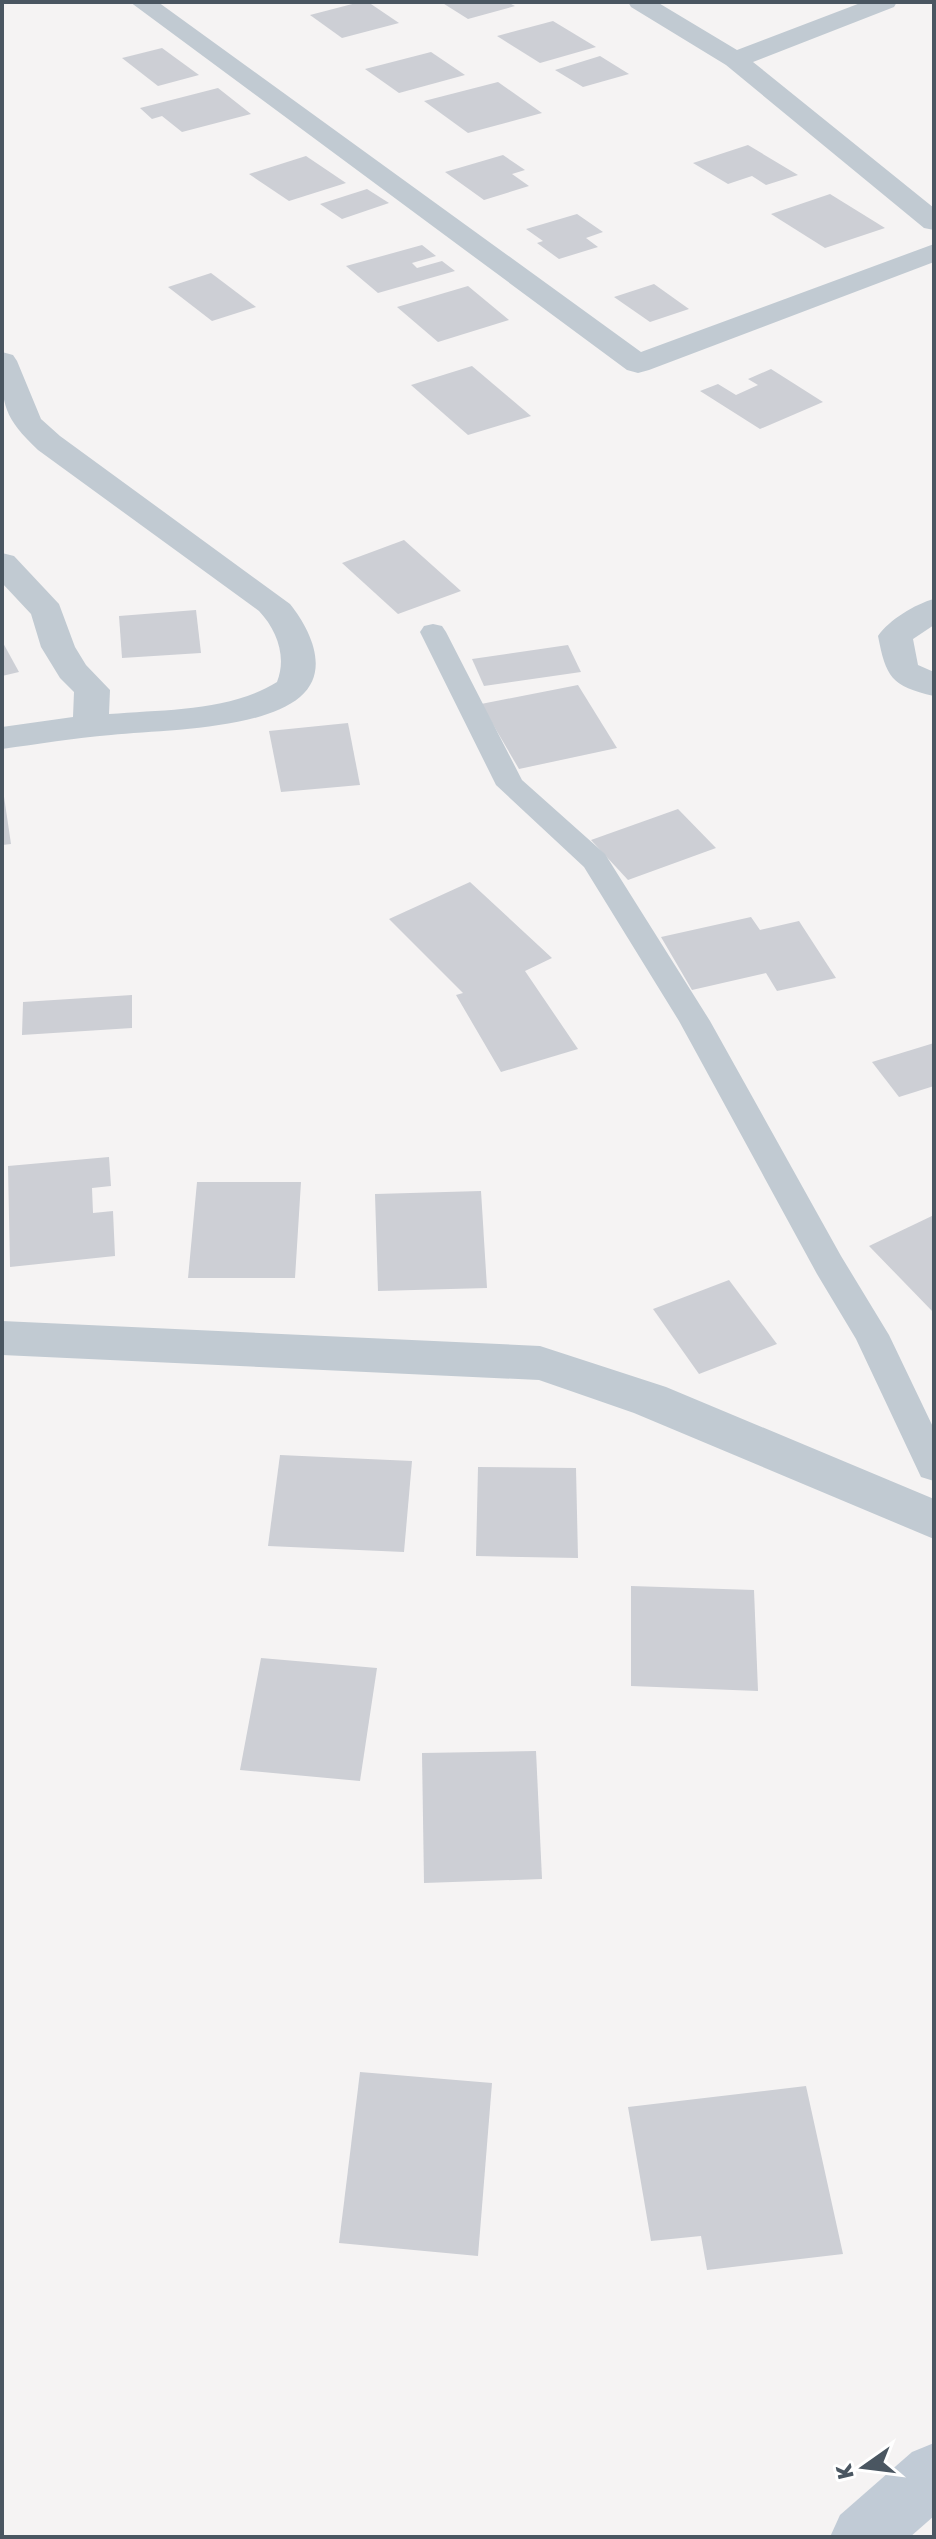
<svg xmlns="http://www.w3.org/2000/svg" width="936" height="2539" font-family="Rubik,sans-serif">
	<rect width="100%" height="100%" fill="#f5f3f3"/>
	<!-- building -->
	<g fill="#cdcfd5">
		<polygon points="360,2 368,2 399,23 342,38 310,15"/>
		<polygon points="441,2 507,2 515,6 468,19"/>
		<polygon points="553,21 596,47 540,63 497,36"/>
		<polygon points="162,48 199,75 158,86 122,58"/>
		<polygon points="431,52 465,75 399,93 365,69"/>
		<polygon points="600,56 629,74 583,87 555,70"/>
		<polygon points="498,82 542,113 468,133 424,101"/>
		<polygon points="218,88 251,114 182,132 162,116 152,119 140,108"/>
		<polygon points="748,145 798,175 766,185 752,176 728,184 693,163"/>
		<polygon points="503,155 525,170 512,174 529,186 484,200 445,172"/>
		<polygon points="306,156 346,183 289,201 249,174"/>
		<polygon points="367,189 389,203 342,219 320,204"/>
		<polygon points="830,194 885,228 825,248 771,214"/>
		<polygon points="577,214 603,232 586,238 598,247 559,259 537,243 543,241 526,229"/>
		<polygon points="422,245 436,256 412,263 417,268 442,261 455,271 378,293 346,266"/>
		<polygon points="211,273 256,307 212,321 168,287"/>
		<polygon points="654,284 689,309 650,322 614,297"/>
		<polygon points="468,286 509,320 438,342 397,307"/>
		<polygon points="472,366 531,416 468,435 411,385"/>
		<polygon points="771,369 823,402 760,429 700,391 718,384 736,395 758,385 748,379"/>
		<polygon points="404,540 461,591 398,614 342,563"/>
		<polygon points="196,610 201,653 122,658 119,616"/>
		<polygon points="2,641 19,672 2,676"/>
		<polygon points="568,645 581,672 484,686 472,659"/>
		<polygon points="578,685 617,748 519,769 481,704"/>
		<polygon points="348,723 360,785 281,792 269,731"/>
		<polygon points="2,783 11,844 2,845"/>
		<polygon points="678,809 716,848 628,880 591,840"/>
		<polygon points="470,882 552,958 525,971 578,1049 501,1072 456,995 463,993 389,919"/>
		<polygon points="751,917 760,930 799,921 836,978 777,991 766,973 692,990 661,937"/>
		<polygon points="132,995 132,1028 22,1035 23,1002"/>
		<polygon points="934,1043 934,1086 899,1097 872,1062"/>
		<polygon points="109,1157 111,1186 92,1188 93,1213 113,1211 115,1256 10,1267 8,1166"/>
		<polygon points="197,1182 301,1182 295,1278 188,1278"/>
		<polygon points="481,1191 487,1288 378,1291 375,1194"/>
		<polygon points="934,1215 934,1313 869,1246"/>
		<polygon points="729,1280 777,1344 699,1374 653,1309"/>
		<polygon points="280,1455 412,1461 404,1552 268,1546"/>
		<polygon points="478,1467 576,1468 578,1558 476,1556"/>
		<polygon points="631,1586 754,1590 758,1691 631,1686"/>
		<polygon points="261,1658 377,1668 360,1781 240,1770"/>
		<polygon points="536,1751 542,1879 424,1883 422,1753"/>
		<polygon points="360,2072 492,2083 478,2256 339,2243"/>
		<polygon points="806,2086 843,2254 707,2270 701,2236 651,2241 628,2107"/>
	</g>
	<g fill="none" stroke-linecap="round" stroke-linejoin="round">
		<!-- lane -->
		<polygon fill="#c1cad2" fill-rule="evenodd" points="433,624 442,626 446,632 522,780 605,854 710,1021 841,1256 889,1335 934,1429 934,1481 921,1477 856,1339 817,1274 679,1021 584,867 496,785 420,632 424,626"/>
		<!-- street -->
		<g fill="#c1cad2" fill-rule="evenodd">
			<polygon points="130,2 158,2 641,352 934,244 934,262 649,370 638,373 627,370"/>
			<polygon points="628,2 657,2 737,50 863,2 897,2 894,7 753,62 934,208 934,230 924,228 726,65 631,7"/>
			<path d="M2 352 13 355 17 361 41 419 60 436 290 604C310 629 331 671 300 697 261 730 161 730 111 735 74 738 38 744 2 749V727L73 717 74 692 60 678 41 647 31 614 2 583V553L14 556 59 604 75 647 86 665 110 690 109 714C165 709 228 712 277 682 287 657 277 630 259 611L38 450C0 414 2 402 2 352Z"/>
			<path d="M934 599V625L913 639 918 665 934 672V696C891 686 886 677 878 636 889 620 915 604 934 599Z"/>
			<polygon points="2,1321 540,1346 666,1387 934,1499 934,1539 634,1413 539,1380 2,1355"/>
		</g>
		<!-- secondary -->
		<polygon fill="#c1cbd6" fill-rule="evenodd" points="934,2443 934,2516 910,2537 830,2537 840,2515 912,2452"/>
	</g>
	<!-- border -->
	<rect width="936" height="2539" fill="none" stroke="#4a5661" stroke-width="8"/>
	<!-- north arrow -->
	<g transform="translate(864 2467) rotate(256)" stroke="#ffffff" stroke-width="6" paint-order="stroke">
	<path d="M0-6L14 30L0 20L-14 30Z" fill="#4a5661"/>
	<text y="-12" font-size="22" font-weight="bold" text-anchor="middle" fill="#4a5661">K</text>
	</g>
</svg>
